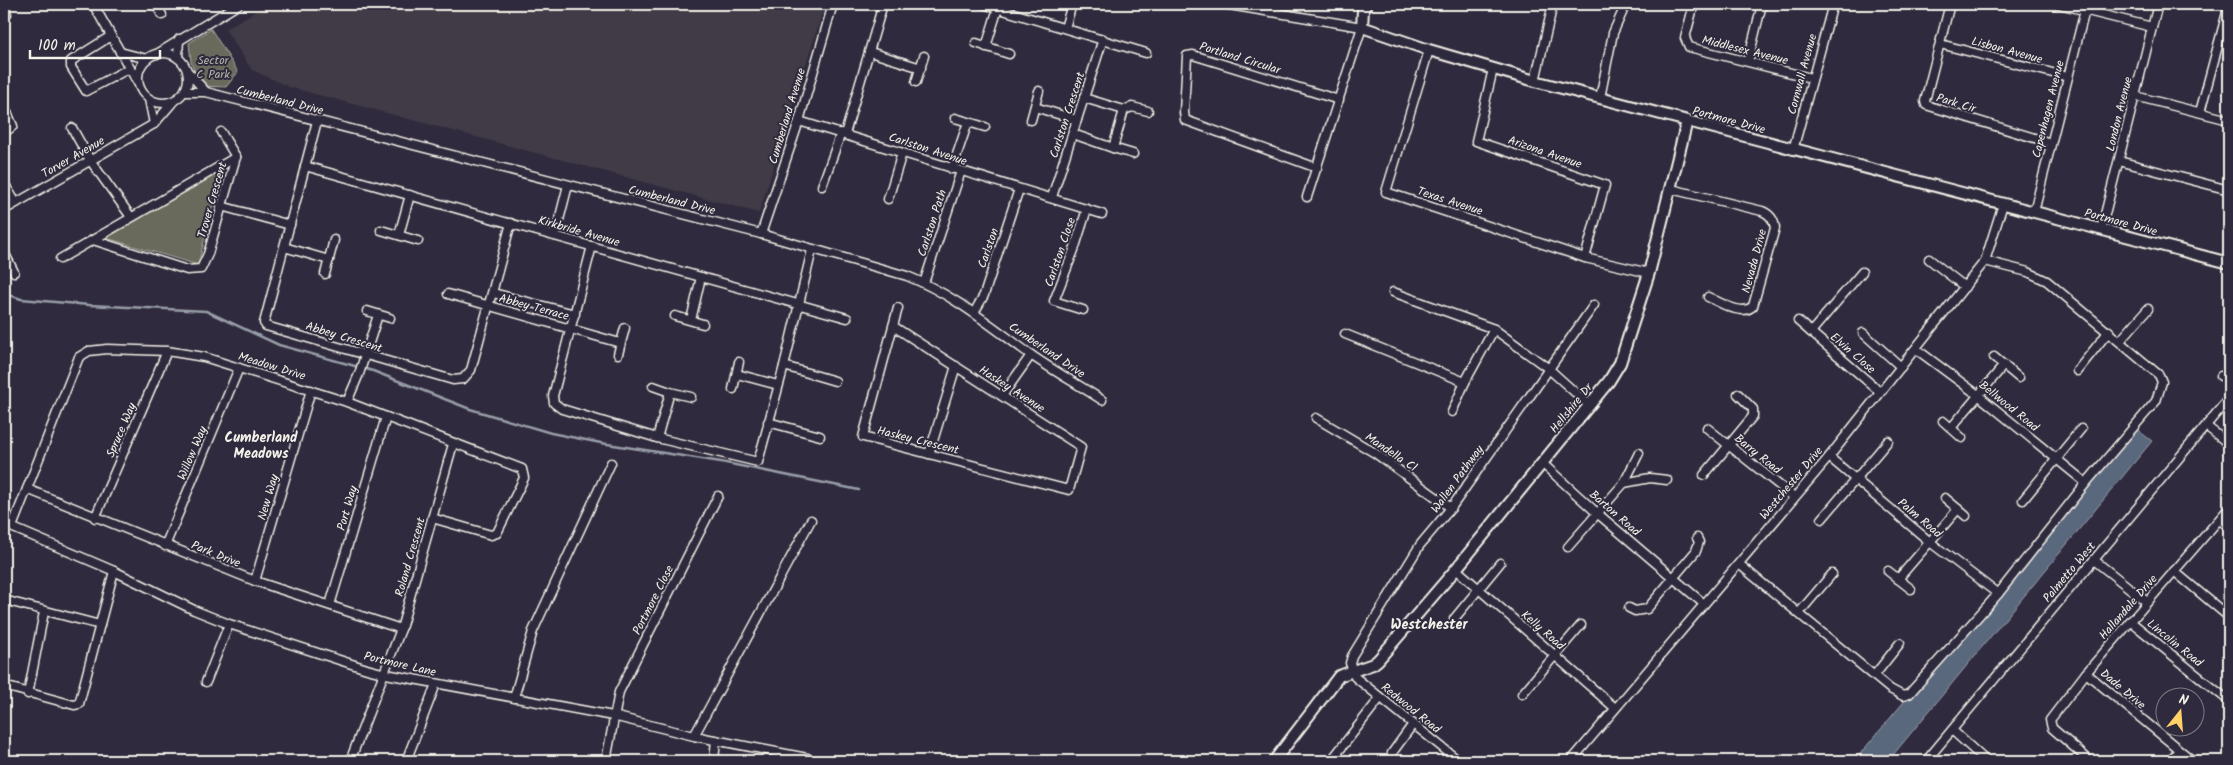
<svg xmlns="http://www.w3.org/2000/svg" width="2233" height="765" font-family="Kalam,sans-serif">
	<rect width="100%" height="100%" fill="#2f2a3d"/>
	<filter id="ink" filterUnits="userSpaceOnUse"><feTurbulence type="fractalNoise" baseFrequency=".02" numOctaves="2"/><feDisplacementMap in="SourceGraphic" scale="10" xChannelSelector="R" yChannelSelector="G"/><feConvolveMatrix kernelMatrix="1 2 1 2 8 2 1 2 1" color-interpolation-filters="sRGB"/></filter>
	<g filter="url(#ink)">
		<!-- built -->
		<polygon fill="#413a46" points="268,4 825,4 759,213 289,87 252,70 225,29"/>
		<!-- green -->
		<g fill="#696b5c" stroke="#aeaea2">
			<polygon points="211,29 238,72 226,87 200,86 191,62 189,43"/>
			<polygon points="221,172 198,265 103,237"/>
		</g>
		<!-- water -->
		<polygon fill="#5a677e" stroke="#989ea8" points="2135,428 2152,441 1888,761 1854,761"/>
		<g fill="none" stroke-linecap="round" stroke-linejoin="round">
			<!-- stream -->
			<polyline stroke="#989ea8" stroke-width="2.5" points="4,293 21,299 89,305 206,311 279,345 373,371 470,409 551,433 601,443 721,462 859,490"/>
			<defs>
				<g id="minor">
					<polyline points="93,4 138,83"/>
					<polyline points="156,4 162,15"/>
					<polyline points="983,4 1146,53"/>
					<polyline points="1223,4 1362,27 1307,197"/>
					<polyline points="1694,4 1685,38 1689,47 1811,78"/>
					<polyline points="1950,4 1925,101 1926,105 2051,143"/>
					<polyline points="2059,4 2152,27"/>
					<polyline points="4,18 7,14 4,4"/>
					<polyline points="1065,28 1072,4"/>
					<polyline points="111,36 71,61 71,67 86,91 130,68"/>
					<polyline points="976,43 1009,54"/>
					<polyline points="1940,44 2068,77"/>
					<polyline points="986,47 998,8"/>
					<polyline points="1429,50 1386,192 1585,258 1649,273"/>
					<polyline points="120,52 147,59"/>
					<polyline points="870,52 921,68"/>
					<circle cx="163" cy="78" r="25"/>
					<polyline points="157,54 239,4"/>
					<polyline points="178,58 179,39"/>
					<polyline points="1748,61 1762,4"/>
					<polyline points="1493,69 1476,141 1605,185 1585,258"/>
					<polyline points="188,72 206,92"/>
					<polyline points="1535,81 1553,4"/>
					<polyline points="916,82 924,56"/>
					<path d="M185 92H206L761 234 907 276C953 294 991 326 1031 355 1054 371 1079 385 1102 400"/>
					<polyline points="2135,96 2229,120"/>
					<polyline points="1600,98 1613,33 1626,4"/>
					<polyline points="149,99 154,124"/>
					<polyline points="1035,107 1077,120"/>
					<polyline points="1124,110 1132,107 1148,111"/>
					<polyline points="2200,112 2229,5"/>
					<polyline points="955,118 985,127"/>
					<polyline points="1031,120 1039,91"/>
					<polyline points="317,121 264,323 266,326 453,380 463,379 471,370 511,223"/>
					<polyline points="799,121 1102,214"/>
					<polyline points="72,128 90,160 131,217"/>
					<polyline points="221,132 236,157"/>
					<polyline points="4,133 13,126 6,110"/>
					<polyline points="845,134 883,4"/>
					<polyline points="1073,134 1113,148 1124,110 1084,98"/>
					<polyline points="1113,148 1133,154"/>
					<polyline points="1793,150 1833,4"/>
					<polyline points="2119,161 2229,190"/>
					<polyline points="305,166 847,318"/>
					<polyline points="1317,168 1185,120 1184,112 1187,56 1193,55 1339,100"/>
					<polyline points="952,169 968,122"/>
					<polyline points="4,183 16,203"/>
					<polyline points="822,186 841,133"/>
					<path d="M1671 189 1762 211C1770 214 1774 220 1775 228L1753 306C1742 317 1720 302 1708 297"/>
					<polyline points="1052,197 1103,39"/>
					<polyline points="888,199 902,153"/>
					<polyline points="221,206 290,225"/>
					<polyline points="4,210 154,124 173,102"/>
					<polyline points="2034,212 2085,10"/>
					<polyline points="381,230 418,241"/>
					<polyline points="2101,230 2158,4"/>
					<polyline points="761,234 799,121 833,4"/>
					<polyline points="399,235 410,195"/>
					<polyline points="555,236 568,185"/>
					<polyline points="93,240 187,270 201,269 208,254 236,157"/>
					<polyline points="592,246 553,396 554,403 562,409 657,438 758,462 784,366 812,250"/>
					<polyline points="284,247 329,260"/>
					<polyline points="4,252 14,272"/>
					<polyline points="60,259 236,157"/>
					<polyline points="1929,259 1965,287"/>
					<polyline points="325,274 334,240"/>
					<polyline points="924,283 961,171"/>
					<polyline points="1393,292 1494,329 1549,369 1589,405"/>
					<polyline points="493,293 575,314"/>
					<polyline points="448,294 620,343"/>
					<polyline points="1083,310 1054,301 1074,250 1087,209"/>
					<polyline points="367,311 390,318"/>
					<polyline points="974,313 984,295 1019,189"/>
					<polyline points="675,316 703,324"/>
					<polyline points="691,320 701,277"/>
					<polyline points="1798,321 1879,391"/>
					<polyline points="893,326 1081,447 1069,490 863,437 893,326 898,308"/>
					<polyline points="1811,332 1862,272"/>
					<polyline points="1863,333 1901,367"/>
					<polyline points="1345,334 1465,382"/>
					<polyline points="2120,341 2148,309"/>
					<polyline points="1916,349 1978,395 2086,483"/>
					<polyline points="618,354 625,328"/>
					<polyline points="1994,357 2019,378"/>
					<polyline points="784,366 835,381"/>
					<polyline points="2077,371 2109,331"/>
					<polyline points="737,374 778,385"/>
					<polyline points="2221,376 2229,377"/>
					<polyline points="653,386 670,392 691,397"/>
					<polyline points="733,389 739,362"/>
					<polyline points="1002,396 1031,355"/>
					<polyline points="347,402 359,374 378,315"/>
					<polyline points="1452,412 1465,382 1494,329"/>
					<polyline points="1316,418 1375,453 1451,508"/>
					<polyline points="1943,421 1962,438"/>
					<polyline points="768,422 820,436"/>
					<polyline points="2206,426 2229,444"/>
					<polyline points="1707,428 1794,497"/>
					<polyline points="1951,428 2004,365"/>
					<polyline points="657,438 670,392"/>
					<polyline points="929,454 956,366"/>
					<polyline points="1829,457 1930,542 1998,594"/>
					<polyline points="1542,463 1597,513 1704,604"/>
					<polyline points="1704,475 1753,416 1753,409 1738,394"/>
					<polyline points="1624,483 1650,478 1667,480"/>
					<polyline points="27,489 255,581 401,629"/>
					<polyline points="1945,498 1966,516"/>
					<polyline points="2023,500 2081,429"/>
					<polyline points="95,518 167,351"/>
					<polyline points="1822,519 1888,441"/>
					<polyline points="2220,520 2229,527"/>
					<polyline points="4,524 114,571 194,610 229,624 367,669 386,674 613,716 694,736 807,758 811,761"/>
					<polyline points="12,527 79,357 89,351 107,349 167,351 204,357 347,402 522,469 524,478 497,533 491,535 432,518"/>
					<polyline points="165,546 239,368"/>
					<polyline points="1568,547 1624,483 1639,453"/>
					<polyline points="2094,560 2147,602"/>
					<polyline points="1739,564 1890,689 1903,696 1909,694 1998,594 2086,483 2156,401 2162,382 2159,375 2047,281 2028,272 1985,261"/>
					<polyline points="1456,569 1615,708"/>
					<polyline points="1888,571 1911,589"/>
					<polyline points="2174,571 2229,617"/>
					<polyline points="1898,579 1958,509"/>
					<polyline points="255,581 311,390"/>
					<polyline points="4,600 100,625"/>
					<polyline points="330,605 386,417"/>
					<polyline points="1629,608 1635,611 1647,609 1696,551 1699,542 1697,538"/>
					<polyline points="1799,613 1832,574"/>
					<polyline points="1454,619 1500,563"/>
					<polyline points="2130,621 2229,701"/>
					<polyline points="2086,673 2193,761"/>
					<polyline points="1874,676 1900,643"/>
					<polyline points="206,682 229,624"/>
					<polyline points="4,686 74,705 79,704 114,571"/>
					<polyline points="28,694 44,612"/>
					<polyline points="1522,694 1581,625"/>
					<polyline points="514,698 533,631 611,463"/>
					<polyline points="1952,730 1986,761"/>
					<polyline points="694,736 811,520"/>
					<polyline points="1392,753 1413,724"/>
					<polyline points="350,761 401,629 453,444"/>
					<polyline points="406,761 436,684"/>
					<polyline points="606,761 619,692 718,496"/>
					<polyline points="714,761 716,740"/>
					<polyline points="1331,761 1380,698"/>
					<polyline points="1459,761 1355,677 1350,663 1352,656 1420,545 1451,508 1594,305"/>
					<polyline points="1571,761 1829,457 1985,261 2003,204"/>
					<polyline points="1926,761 2229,398"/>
					<polyline points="2090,761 2052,728 2050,720 2086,673 2229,508"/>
					<polyline points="2170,761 2179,750"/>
				</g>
				<g id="tertiary">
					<polyline points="1366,4 1363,10 1362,27 1429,50 1535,81 2229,263"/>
					<polyline points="1274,761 1339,676 1373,664 1378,660 1456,569 1609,381 1620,363 1649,273 1687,121"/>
				</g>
			</defs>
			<!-- minor casing -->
			<use href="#minor" stroke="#f4f1e8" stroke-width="11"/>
			<!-- tertiary casing -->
			<use href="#tertiary" stroke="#f4f1e8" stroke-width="14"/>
			<!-- minor -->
			<use href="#minor" stroke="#2f2a3d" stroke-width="8"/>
			<!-- tertiary -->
			<use href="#tertiary" stroke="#2f2a3d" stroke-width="10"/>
		</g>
	</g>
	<g text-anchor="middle" stroke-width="4" stroke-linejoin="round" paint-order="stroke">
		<!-- street labels -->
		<g font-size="12" fill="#f4f1e8" stroke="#2f2a3d">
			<text transform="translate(1745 50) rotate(14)" y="4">Middlesex Avenue</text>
			<text transform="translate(2007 50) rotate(15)" y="4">Lisbon Avenue</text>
			<text transform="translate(1240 58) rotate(17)" y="4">Portland Circular</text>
			<text transform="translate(1802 74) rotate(-75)" y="4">Cornwall Avenue</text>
			<text transform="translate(280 100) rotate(14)" y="4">Cumberland Drive</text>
			<text transform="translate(1956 103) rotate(17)" y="4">Park Cir</text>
			<text transform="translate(2048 109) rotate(-76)" y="4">Capenhagen Avenue</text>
			<text transform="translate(2119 114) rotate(-76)" y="4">London Avenue</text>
			<text transform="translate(1067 115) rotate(-72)" y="4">Carlston Crescent</text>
			<text transform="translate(787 116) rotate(-73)" y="4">Cumberland Avenue</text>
			<text transform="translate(1729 120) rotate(15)" y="4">Portmore Drive</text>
			<text transform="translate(928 149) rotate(18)" y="4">Carlston Avenue</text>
			<text transform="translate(1545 152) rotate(19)" y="4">Arizona Avenue</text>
			<text transform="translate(73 157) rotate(-30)" y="4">Torver Avenue</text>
			<text transform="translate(212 200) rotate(-74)" y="4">Trover Crescent</text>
			<text transform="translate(672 200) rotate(14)" y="4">Cumberland Drive</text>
			<text transform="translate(1450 201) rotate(18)" y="4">Texas Avenue</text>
			<text transform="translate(2121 222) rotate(15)" y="4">Portmore Drive</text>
			<text transform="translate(932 223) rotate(-72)" y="4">Carlston Path</text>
			<text transform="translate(579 231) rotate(16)" y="4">Kirkbride Avenue</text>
			<text transform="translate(988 248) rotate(-71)" y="4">Carlston</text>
			<text transform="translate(1060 252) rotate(-71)" y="4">Carlston Close</text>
			<text transform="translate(1754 261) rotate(-75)" y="4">Nevada Drive</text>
			<text transform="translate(534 307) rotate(15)" y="4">Abbey Terrace</text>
			<text transform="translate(344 337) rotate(17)" y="4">Abbey Crescent</text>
			<text transform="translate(1047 350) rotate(34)" y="4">Cumberland Drive</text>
			<text transform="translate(1853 353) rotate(41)" y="4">Elvin Close</text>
			<text transform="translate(272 366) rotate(17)" y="4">Meadow Drive</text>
			<text transform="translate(1012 389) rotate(33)" y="4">Haskey Avenue</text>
			<text transform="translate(2009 406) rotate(39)" y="4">Bellwood Road</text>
			<text transform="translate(1571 408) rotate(-51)" y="4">Hellshire Dr</text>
			<text transform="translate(121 430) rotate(-67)" y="4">Spruce Way</text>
			<text transform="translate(918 440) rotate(14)" y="4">Haskey Crescent</text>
			<text transform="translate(1391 452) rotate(34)" y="4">Mandella Cl</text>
			<text transform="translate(192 453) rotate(-67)" y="4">Willow Way</text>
			<text transform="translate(1758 454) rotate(39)" y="4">Barry Road</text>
			<text transform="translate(1457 479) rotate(-54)" y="4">Wallen Pathway</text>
			<text transform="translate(1791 483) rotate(-50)" y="4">Westchester Drive</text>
			<text transform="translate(268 497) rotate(-74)" y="4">New Way</text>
			<text transform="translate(347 508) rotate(-74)" y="4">Port Way</text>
			<text transform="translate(1615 513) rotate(41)" y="4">Barton Road</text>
			<text transform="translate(1920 518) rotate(40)" y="4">Palm Road</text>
			<text transform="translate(216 554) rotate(22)" y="4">Park Drive</text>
			<text transform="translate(410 557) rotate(-74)" y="4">Roland Crescent</text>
			<text transform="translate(2069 572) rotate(-50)" y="4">Palmetto West</text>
			<text transform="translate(653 600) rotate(-63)" y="4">Portmore Close</text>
			<text transform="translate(2128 607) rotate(-49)" y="4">Hallandale Drive</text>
			<text transform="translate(1543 630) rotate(41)" y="4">Kelly Road</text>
			<text transform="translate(2175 643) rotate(39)" y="4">Lincolin Road</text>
			<text transform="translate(400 664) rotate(13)" y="4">Portmore Lane</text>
			<text transform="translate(2123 689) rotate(40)" y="4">Dade Drive</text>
			<text transform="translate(1411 708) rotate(39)" y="4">Redwood Road</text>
		</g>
		<!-- park labels -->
		<g font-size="12" fill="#b5b5a9" stroke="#2f2a3d">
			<text x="213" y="64">Sector<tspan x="213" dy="14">C Park</tspan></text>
		</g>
		<!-- neighbourhood labels -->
		<g font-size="14" font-weight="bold" fill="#f4f1e8" stroke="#2f2a3d">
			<text x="261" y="442">Cumberland<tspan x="261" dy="16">Meadows</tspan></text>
			<text x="1429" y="629">Westchester</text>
		</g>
	</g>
	<!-- margin -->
	<rect width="2233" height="765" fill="none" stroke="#2f2a3d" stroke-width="20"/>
	<rect x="10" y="10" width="2213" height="745" fill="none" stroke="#f4f1e8" stroke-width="2" filter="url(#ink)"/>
	<!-- north arrow -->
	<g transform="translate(2180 712) rotate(17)"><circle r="24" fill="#2f2a3d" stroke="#7e7a81"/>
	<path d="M0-4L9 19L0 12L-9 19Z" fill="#ffd166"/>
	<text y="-8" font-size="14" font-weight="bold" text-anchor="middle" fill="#f4f1e8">N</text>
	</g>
	<!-- scale -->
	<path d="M30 50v8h130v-8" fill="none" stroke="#f4f1e8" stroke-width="2.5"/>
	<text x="38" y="50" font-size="15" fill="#f4f1e8" stroke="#2f2a3d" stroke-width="4" paint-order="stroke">100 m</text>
</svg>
